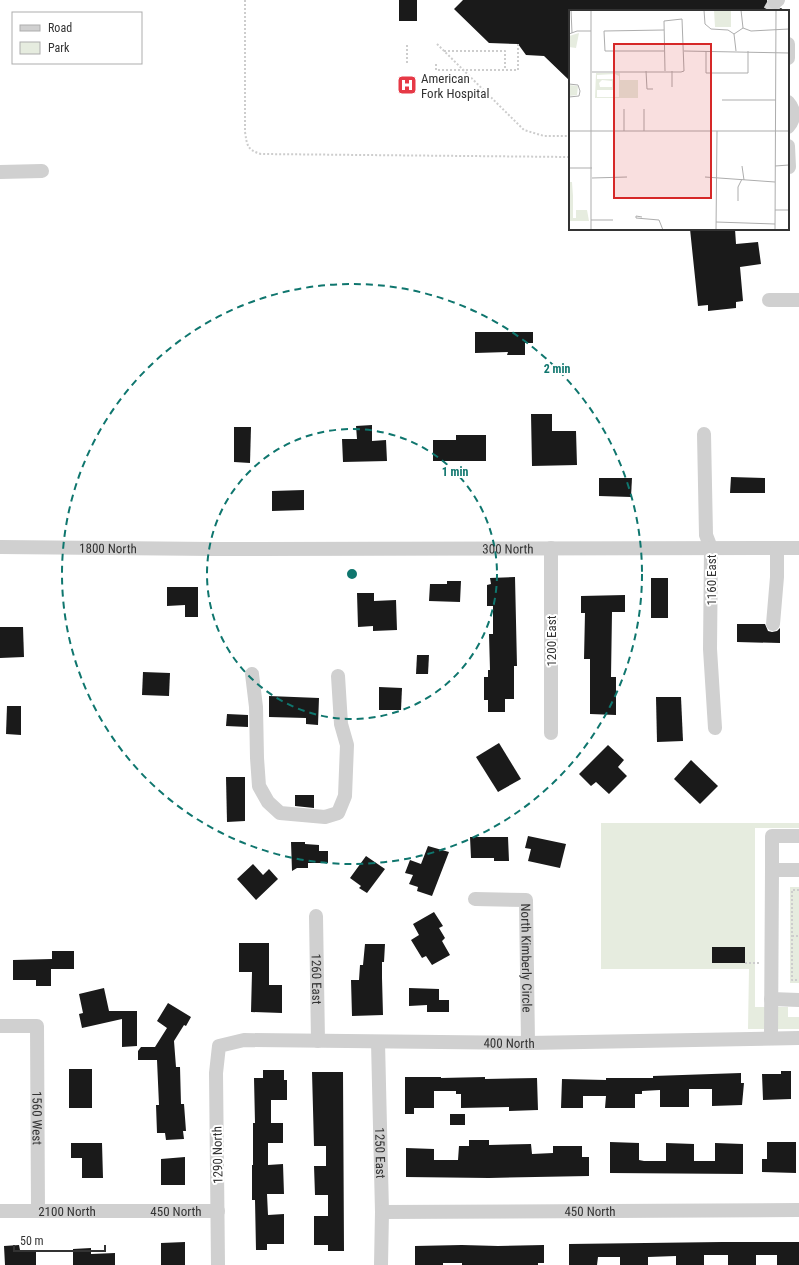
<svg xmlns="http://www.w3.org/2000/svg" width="799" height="1265" font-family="'Roboto Condensed',sans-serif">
	<rect width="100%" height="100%" fill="#fff"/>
	<!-- green -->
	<g fill="#e6ecdf">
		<polygon points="601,823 799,823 799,828 755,828 755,1007 788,1007 788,1017 799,1017 799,1029 748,1029 749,969 601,969"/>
		<rect x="790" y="887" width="9" height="96"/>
	</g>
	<!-- building -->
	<g fill="#1a1a1a">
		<rect x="399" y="0" width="18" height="21"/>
		<polygon points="463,0 767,0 768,6 771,9 776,10 781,8 785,11 570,11 570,81 544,56 526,55 518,44 489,43 454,9"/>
		<polygon points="690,229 735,229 736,244 758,242 761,264 740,267 743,301 736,302 736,308 708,311 708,305 698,306"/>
		<polygon points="475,332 533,332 533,343 525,343 525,355 507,355 508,352 475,353"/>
		<polygon points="531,414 552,414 552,431 576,431 577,465 532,466"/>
		<polygon points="372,425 372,441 386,440 387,461 343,462 342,439 357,439 356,426"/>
		<polygon points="234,427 251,427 250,463 234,462"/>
		<polygon points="456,435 486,435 486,461 433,461 433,440 456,440"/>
		<polygon points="731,477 765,478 765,493 730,493"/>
		<polygon points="599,478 632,478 631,497 599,496"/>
		<polygon points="304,490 304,510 272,511 272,491"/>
		<polygon points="515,577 517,666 514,666 514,699 505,699 505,712 488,712 488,700 484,700 484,677 488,677 488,670 490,670 489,634 493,634 493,606 487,606 487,585 491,584 490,578"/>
		<rect x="651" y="578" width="17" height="40"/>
		<polygon points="447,581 461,581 460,602 429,601 430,584 447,584"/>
		<polygon points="167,587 198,587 198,617 185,617 185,605 167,606"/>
		<polygon points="357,593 374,593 374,601 396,600 397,630 373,631 373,626 358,627"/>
		<polygon points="625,595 625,612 612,612 611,677 616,677 616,715 590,714 590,659 584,659 585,613 581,613 581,596"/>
		<polygon points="737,624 765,624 768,631 772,632 777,631 780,628 780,643 737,642"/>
		<polygon points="0,627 23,627 24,657 0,658"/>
		<polygon points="417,655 429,655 428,674 416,674"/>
		<polygon points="143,672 170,673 169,696 142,695"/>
		<polygon points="379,687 402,688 401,710 379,710"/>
		<polygon points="269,696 319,698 318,725 306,724 306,718 269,717"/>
		<polygon points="656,697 681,697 683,741 657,742"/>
		<polygon points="7,706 21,706 21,735 6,734"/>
		<polygon points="227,714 248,715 248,727 226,726"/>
		<polygon points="499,743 521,779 498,792 476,757"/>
		<polygon points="608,745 624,760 618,767 627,776 609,794 596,782 591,786 579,774"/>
		<polygon points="691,760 718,786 700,804 674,779"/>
		<polygon points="226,777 245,777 245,821 227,822"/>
		<polygon points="295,795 314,795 314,808 295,806"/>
		<polygon points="528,836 566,844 560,868 528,861 531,849 525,848"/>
		<polygon points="470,837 508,837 509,861 494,861 494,858 471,858"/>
		<polygon points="291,842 305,842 305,844 319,845 319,851 328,851 328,863 308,863 308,868 297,868 292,871"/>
		<polygon points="428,846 449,852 432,896 417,891 418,887 409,884 413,875 405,873 410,860 421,864"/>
		<polygon points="366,856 385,869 367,893 359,888 361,886 350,878"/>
		<polygon points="253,864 263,875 269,869 278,879 256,900 237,879"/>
		<polygon points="434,912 443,926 439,928 445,938 442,941 450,955 432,965 426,956 422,958 411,940 419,935 413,924"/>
		<polygon points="239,943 269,943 269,985 282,985 282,1013 251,1012 252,972 239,972"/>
		<polygon points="365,944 385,944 384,962 382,962 382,978 383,1015 352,1016 351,980 359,980 360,965 363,965"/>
		<rect x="712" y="947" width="33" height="16"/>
		<polygon points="52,951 74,951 74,969 51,969 51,986 36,986 36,980 13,980 13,960 52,959"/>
		<polygon points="104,988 109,1011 137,1011 137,1046 122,1047 122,1019 82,1028 79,1014 83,1013 79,994"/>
		<polygon points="409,988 439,989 439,1000 449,1000 449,1012 427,1012 427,1005 409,1006"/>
		<polygon points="168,1003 191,1017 186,1026 184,1025 174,1041 176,1067 180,1067 181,1104 184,1104 186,1131 183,1131 184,1139 166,1140 165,1133 157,1133 156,1105 159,1105 157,1060 138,1060 138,1051 141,1047 155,1047 167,1028 157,1021"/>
		<rect x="69" y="1069" width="23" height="39"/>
		<polygon points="263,1070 284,1070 284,1080 287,1080 287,1100 271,1100 271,1123 283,1123 283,1143 268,1143 268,1165 283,1164 284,1194 267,1194 268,1215 284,1214 284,1244 267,1244 267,1250 256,1250 255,1200 252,1200 252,1165 253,1165 253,1123 255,1123 254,1078 263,1078"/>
		<polygon points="781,1071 791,1071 791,1099 763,1100 762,1074 781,1074"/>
		<polygon points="312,1072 343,1072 344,1251 328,1251 328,1245 314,1245 314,1216 328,1216 328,1195 315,1195 314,1166 326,1166 326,1146 314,1146"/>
		<polygon points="741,1073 741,1083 744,1083 742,1105 712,1106 712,1089 689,1089 689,1107 660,1107 660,1090 642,1091 642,1094 635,1094 635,1108 605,1108 606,1096 583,1096 583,1108 561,1108 562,1079 606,1080 606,1078 653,1078 653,1076"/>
		<polygon points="405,1077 441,1077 441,1078 485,1077 485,1079 537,1078 538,1110 509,1111 509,1107 461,1108 461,1094 456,1094 456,1091 434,1091 434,1108 414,1108 414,1114 405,1114"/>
		<rect x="450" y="1114" width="15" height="11"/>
		<polygon points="469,1140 489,1140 489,1145 531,1144 532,1154 553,1153 553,1146 582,1146 582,1157 589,1157 589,1176 489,1178 406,1177 406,1148 434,1149 434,1160 458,1160 459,1146 469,1146"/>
		<polygon points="610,1142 639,1143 639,1160 644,1161 666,1161 666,1143 694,1144 694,1161 715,1161 715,1143 743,1144 743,1174 610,1173"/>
		<polygon points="767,1142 796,1142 796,1173 762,1172 762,1159 767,1159"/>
		<polygon points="71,1143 102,1143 103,1178 82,1178 82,1158 71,1158"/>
		<polygon points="185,1157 185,1185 161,1185 161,1159"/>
		<polygon points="185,1242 185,1265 161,1265 161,1243"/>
		<polygon points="722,1242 799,1242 799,1265 777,1265 777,1255 756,1255 756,1265 728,1265 728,1255 704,1255 704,1265 676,1265 676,1256 648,1257 648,1265 620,1265 620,1257 598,1257 597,1265 569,1265 569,1244"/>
		<polygon points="19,1245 20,1250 36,1250 36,1265 5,1265 4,1246"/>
		<polygon points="462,1245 498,1246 544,1245 544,1263 538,1263 538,1265 462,1265 462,1263 443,1263 443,1265 415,1265 415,1246"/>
		<polygon points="91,1248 91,1254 115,1253 115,1265 73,1265 73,1249"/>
	</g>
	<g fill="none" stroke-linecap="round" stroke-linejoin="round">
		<!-- minor-tunnel -->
		<polyline stroke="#d6d6d6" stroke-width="14" stroke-dasharray="14 7" stroke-linecap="butt" points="770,11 775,2"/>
		<!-- path -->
		<g stroke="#cdcdcd" stroke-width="2" stroke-dasharray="2 2" stroke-linecap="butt">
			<path d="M245 0V132C247 145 247 150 261 154L570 157"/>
			<polyline points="437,44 524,130 544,136 570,136"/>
			<polyline points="407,45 407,64"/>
			<polyline points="444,51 505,51 505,70"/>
			<polyline points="436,64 436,70 518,70 518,44"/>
			<polyline points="799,890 792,890 792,980 799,980"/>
			<polyline points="792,936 799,936"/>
			<polyline points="745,963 760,963"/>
		</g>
		<!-- minor -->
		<g stroke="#d0d0d0" stroke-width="14">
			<polyline points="775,2 778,0"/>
			<polyline points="788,58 788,44"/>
			<path d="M788 102C795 110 795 119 788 127"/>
			<polyline points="788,146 789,167"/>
			<polyline points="0,172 42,171"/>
			<polyline points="769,300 799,300"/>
			<polyline points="704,434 706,535 711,548 710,649 715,728"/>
			<path id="s1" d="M0 547 214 549 799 548"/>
			<polyline points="773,624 777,577 777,549"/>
			<polyline points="252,674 256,707 257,758 259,786 268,802 280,813 325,817 338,813 345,796 347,745 341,724 338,676"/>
			<polyline points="551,733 551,548"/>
			<polyline points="772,870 772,836 799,836"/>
			<path id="s2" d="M475 899 526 900 528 1043"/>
			<path id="s3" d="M316 916 318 1041"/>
			<polyline points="771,999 799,1000"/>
			<path id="s4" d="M0 1026H37L38 1211"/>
			<polyline points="771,1038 772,870 799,870"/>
			<path id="s5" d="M378 1042 382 1212 381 1265"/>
			<path id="s6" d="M0 1211H218"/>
			<path id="s7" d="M382 1212 799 1210"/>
			<path id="s8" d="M218 1265 216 1073 219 1046 244 1040 528 1043 799 1038"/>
		</g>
	</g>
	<!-- distance rings -->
	<g fill="none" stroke="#0f766e" stroke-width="2" stroke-dasharray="7 5">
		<circle cx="352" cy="574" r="145"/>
		<circle cx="352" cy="574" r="290"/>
	</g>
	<!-- icons -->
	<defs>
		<symbol id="hospital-square" viewBox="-11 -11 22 22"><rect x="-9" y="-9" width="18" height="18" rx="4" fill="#e63946" stroke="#fff"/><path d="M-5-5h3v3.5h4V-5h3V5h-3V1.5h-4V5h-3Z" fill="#fff"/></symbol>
	</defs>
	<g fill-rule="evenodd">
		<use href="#hospital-square" x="396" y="74" width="22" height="22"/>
	</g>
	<g text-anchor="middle" stroke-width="4" stroke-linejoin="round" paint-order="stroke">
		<!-- poi labels -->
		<g font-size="13" fill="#333" stroke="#fff" text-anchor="start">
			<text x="421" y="83">American<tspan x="421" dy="15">Fork Hospital</tspan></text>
		</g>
		<!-- street labels -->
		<g font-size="13" fill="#333" stroke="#fff">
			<text dy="5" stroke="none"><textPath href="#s1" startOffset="108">1800 North</textPath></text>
			<text dy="5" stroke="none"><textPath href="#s1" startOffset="508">300 North</textPath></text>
			<text transform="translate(711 580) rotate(-90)" y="5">1160 East</text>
			<text transform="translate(551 641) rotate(-90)" y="5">1200 East</text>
			<text dy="5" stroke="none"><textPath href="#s2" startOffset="109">North Kimberly Circle</textPath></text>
			<text dy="5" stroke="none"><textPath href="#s3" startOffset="63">1260 East</textPath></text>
			<text dy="5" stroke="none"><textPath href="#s8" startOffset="510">400 North</textPath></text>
			<text dy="5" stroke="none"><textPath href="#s4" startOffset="129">1560 West</textPath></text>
			<text dy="5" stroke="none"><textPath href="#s5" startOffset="111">1250 East</textPath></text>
			<text transform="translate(217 1155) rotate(-91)" y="5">1290 North</text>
			<text dy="5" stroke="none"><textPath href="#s6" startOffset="67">2100 North</textPath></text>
			<text dy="5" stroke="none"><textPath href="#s6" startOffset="176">450 North</textPath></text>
			<text dy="5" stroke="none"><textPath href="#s7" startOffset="208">450 North</textPath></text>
		</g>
	</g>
	<!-- overview -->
	<g transform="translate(569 10)">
		<rect width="220" height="220" fill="#fff"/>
		<path d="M145 0H162V17H146ZM10 23 7 38 0 37V26ZM27 63H51V70H69V88H26ZM46 64 50 66V87H28V80H46V69H28V65ZM33 70 43 71V77H31L30 73ZM0 75 9 76 8 85 0 86ZM0 172H3L4 186V208H7V200H18L20 211H0Z" fill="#e6ecdf" fill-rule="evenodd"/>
		<path fill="none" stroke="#adadad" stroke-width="1" d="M2 0 3 23M22 0V220M135 0 136 14 142 19 159 20 165 24 174 18 182 21 220 19M172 0 174 18M0 24 8 21H22M165 24 167 41M95 41H36L35 21 95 20M115 41 220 43M137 41V63H179V41M77 61 78 79H84M103 61V77M23 62H112L115 61 113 9 95 11 96 61M0 74 9 75 11 81 10 86 0 87M153 90H207M55 99V121M0 121H220M75 121V99M173 156 175 170M206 156 220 155M0 158H23M136 167 206 172M23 168 58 167M169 191V177L173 169M206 200H220M73 207 67 206V208L90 210 94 220M22 210H44M147 212 206 214M147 220 148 121M206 220 207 0"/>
		<path fill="#d62828" fill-opacity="0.15" stroke="#d62828" stroke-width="2" d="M45 34H142V188H45Z"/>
		<rect width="220" height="220" fill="none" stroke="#333" stroke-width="2"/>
	</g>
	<circle cx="352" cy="574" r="6" fill="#0f766e" stroke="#fff" stroke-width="2"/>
	<g font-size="12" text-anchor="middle" font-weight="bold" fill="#0f766e" stroke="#fff" stroke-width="4" stroke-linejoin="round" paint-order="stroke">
		<text x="557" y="373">2 min</text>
		<text x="455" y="476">1 min</text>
	</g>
	<!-- legend -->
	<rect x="12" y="12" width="130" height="52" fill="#ffffff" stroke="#adadad"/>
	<rect x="20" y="25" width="20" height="6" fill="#d0d0d0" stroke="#adadad"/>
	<text x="48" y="32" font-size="12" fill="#333333">Road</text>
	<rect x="20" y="42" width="20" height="12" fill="#e6ecdf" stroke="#adadad"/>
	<text x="48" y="52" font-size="12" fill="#333333">Park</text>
	<!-- scale -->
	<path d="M14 1245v6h91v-6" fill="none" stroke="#333333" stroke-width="2"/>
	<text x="20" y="1245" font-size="12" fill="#333333" stroke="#ffffff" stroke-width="3" paint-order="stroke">50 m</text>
</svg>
